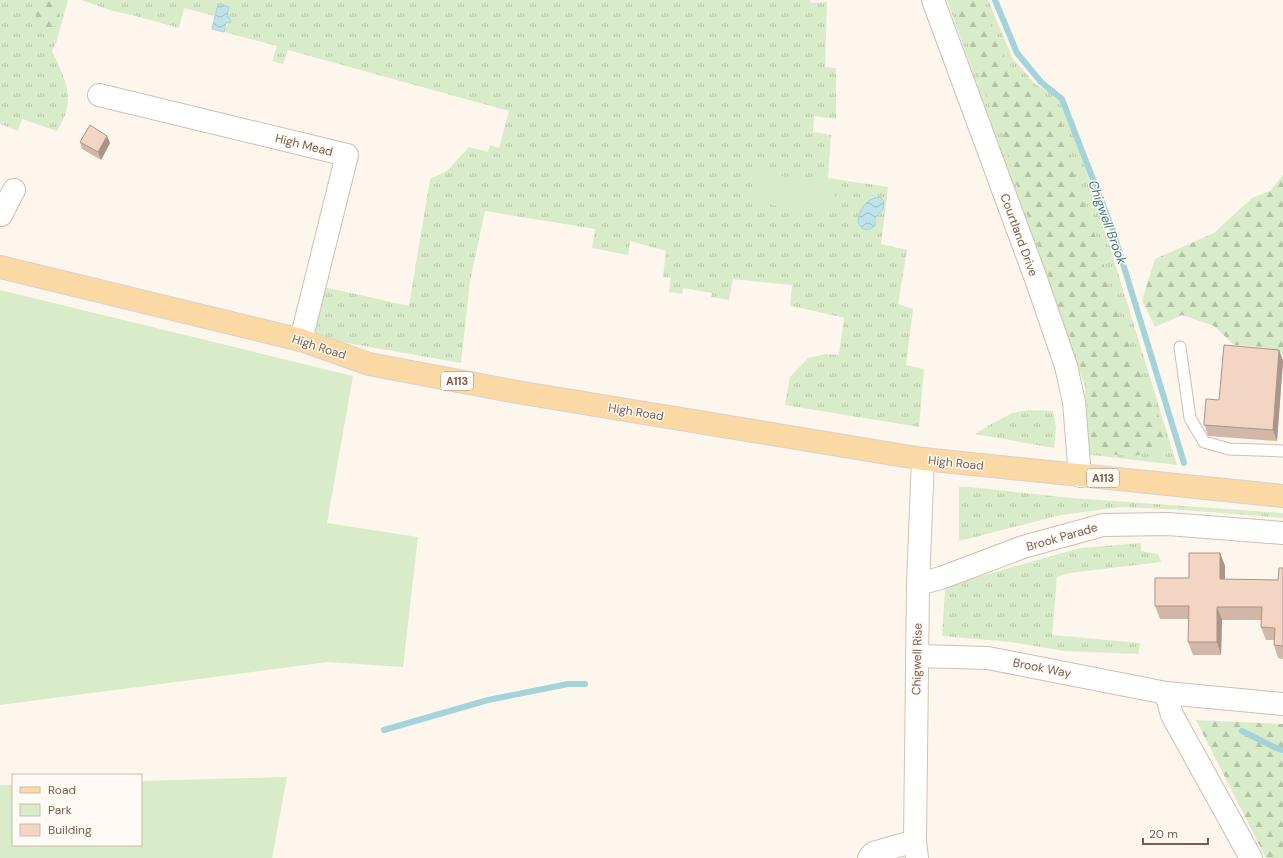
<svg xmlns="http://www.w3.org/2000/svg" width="1283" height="858" font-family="'DM Sans',sans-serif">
	<defs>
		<pattern id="grass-tufts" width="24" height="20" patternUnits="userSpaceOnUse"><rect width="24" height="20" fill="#d8ecc9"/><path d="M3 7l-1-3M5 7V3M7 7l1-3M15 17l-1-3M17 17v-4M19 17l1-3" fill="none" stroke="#b4c2a5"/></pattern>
		<pattern id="forest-firs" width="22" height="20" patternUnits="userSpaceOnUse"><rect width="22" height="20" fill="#d8ecc9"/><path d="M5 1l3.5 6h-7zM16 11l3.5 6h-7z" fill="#b4c2a5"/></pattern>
		<pattern id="water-waves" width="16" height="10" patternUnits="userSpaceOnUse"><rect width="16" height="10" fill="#bfe3e8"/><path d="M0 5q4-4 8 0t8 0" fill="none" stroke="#a0bbbe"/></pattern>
	</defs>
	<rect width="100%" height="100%" fill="#fdf6ec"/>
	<!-- grass -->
	<g fill="url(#grass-tufts)">
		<path d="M0 0H68L56 43 52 51C66 81 77 100 57 131L22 119 18 131 0 124Z"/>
		<polygon points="81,0 810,0 811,3 827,2 825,67 836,68 836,119 814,116 813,132 831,135 828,178 888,187 881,244 907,250 898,304 913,309 906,365 924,369 919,427 785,405 790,377 808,358 826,354 839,355 844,318 806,309 790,306 792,285 733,279 729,300 711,297 712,293 683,288 682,294 669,292 671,278 663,277 666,251 630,241 628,255 592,248 595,229 485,211 470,281 461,363 302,335 315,285 409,306 430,179 447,171 469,147 488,152 490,145 499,148 509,111 288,50 283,64 272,61 277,46 224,32 228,24 230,23 227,17 229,7 218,4 215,16 184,8 179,28 132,15 113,11"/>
		<polygon points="947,0 988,0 1013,59 1036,85 1064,98 1177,465 1084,454 1085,386"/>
		<polygon points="1031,410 1053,411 1056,428 1054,448 975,434 993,423 1012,413"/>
		<polygon points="959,487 971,487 1071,498 1283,513 1283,518 1183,510 1121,507 1061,515 959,541"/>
		<polygon points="1141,543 1141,551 1158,554 1161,562 1070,573 1057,577 1052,635 1140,643 1138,654 1064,651 1011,642 942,636 945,590 953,584 1080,548"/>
	</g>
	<!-- forest -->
	<g fill="url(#forest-firs)">
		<polygon points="41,0 58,0 58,6 61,25 44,28 35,23 37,5"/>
		<polygon points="953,0 980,0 1002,54 1031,93 1059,113 1078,187 1098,244 1120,324 1164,429 1166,448 1134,456 1105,454 1089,448 1087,385 1010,165 1002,128 990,107"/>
		<polygon points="1283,175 1283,355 1262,347 1234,345 1214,326 1182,315 1155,327 1142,300 1155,259 1214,233 1252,198 1270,191"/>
		<polygon points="1196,720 1283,724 1283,858 1266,858"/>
	</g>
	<!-- park -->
	<g fill="#d8ecc9">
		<polygon points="756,172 837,184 832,214 752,202"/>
		<polygon points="0,290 353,376 327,523 418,537 403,667 328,662 0,705"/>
		<polygon points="287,777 272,858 0,858 0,785 13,785 13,845 141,845 141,781"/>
	</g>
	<!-- water -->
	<g fill="url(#water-waves)" stroke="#a5d3da">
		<polygon points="218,4 229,7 227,17 229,17 231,21 230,23 226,23 224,32 212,29"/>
		<path d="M880 197 884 201 883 209 875 218V226L868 230 862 228 858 223C858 210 866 198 880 197Z"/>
	</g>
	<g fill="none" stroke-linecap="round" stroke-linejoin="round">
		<!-- stream -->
		<g stroke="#a5d3da" stroke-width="6">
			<polyline points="995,0 1017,53 1041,82 1062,99 1113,231 1184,463"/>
			<polyline points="384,730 488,700 568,684 585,684"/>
			<polyline points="1242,731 1276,748 1283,750"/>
		</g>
		<defs>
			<polyline id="service" points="1180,347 1190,418 1204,442 1229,449 1283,451"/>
			<g id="minor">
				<polyline points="99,95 347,155 301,340"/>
				<polyline points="1,215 14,190"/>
				<polyline points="918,584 941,578 1023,547 1103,525 1168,524 1283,533"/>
				<polyline points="917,656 988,658 1166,693 1283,704"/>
				<polyline points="1166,693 1172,715 1251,858"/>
				<polyline points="869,858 873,853 915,841"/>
			</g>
			<polyline id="tertiary" points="933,0 1036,279 1066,366 1074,402 1080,476"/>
			<polyline id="secondary" points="917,858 915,841 918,584 923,459"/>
			<polyline id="primary" points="0,267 301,340 369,364 511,391 923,459 1283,496"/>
		</defs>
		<!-- service casing -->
		<use href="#service" stroke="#d1beb0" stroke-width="13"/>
		<!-- minor casing -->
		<use href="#minor" stroke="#d1beb0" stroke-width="24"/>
		<!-- tertiary casing -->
		<use href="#tertiary" stroke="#d1beb0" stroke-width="24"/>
		<!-- secondary casing -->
		<use href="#secondary" stroke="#d6c0b0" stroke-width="24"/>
		<!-- primary casing -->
		<use href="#primary" stroke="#dad1cd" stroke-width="24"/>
		<!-- service -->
		<use href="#service" stroke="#fff" stroke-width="11"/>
		<!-- minor -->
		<use href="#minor" stroke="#fff" stroke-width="22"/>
		<!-- tertiary -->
		<use href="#tertiary" stroke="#fff" stroke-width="22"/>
		<!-- secondary -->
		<use href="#secondary" stroke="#fff" stroke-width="22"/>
		<!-- primary -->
		<use href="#primary" stroke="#fbd9a5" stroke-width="22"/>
	</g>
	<!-- wall -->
	<g fill="#d1b7a8">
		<polygon points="107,136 110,143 101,160 82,149 80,142"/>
		<polygon points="1279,350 1283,361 1277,441 1208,436 1204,423"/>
		<polygon points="1220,553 1225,566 1225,579 1278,580 1283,568 1283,659 1278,658 1274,645 1274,640 1266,640 1261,627 1261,620 1222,620 1221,655 1193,655 1188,642 1189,619 1160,619 1155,606"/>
	</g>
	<!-- shaded-wall -->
	<g fill="#aa9588">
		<polygon points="107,136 110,143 101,160 98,152"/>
		<polygon points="1279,350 1283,361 1277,441 1273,430"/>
		<polygon points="1220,553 1225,566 1225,592 1220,579"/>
		<polygon points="1217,607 1222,620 1221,655 1217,642"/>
	</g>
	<!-- building -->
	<g fill="#f3d5c3" stroke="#aa9588">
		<polygon points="90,125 107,136 98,152 80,142"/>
		<polygon points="1224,345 1279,350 1273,430 1204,425 1204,423 1206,399 1219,400"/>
		<polygon points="1189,553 1220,553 1220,579 1278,580 1279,568 1283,568 1283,646 1274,645 1275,628 1261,627 1262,607 1217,607 1217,642 1188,642 1189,606 1155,606 1155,578 1189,578"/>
	</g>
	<g text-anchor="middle" stroke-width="3" stroke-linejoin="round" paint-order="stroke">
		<!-- shield labels -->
		<g fill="#fffaf3" stroke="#a28b7f" stroke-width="1">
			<rect x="441" y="372" width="32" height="18" rx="3"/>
			<rect x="1087" y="469" width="32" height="18" rx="3"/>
		</g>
		<g font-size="11" font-weight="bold" fill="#7a5c4d">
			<text x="457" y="385">A113</text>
			<text x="1103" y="482">A113</text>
		</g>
		<!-- street labels -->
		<g font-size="12" fill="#7a5c4d" stroke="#fffaf3">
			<text transform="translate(304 145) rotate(14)" y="4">High Mead</text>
			<text transform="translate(1019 235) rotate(70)" y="4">Courtland Drive</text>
			<text transform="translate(319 347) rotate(18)" y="4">High Road</text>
			<text transform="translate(636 412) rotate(9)" y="4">High Road</text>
			<text transform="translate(956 463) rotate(6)" y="4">High Road</text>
			<text transform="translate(1062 537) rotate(-16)" y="4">Brook Parade</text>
			<text transform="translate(917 659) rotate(-89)" y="4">Chigwell Rise</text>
			<text transform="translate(1042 668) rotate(11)" y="4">Brook Way</text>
		</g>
		<!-- water labels -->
		<g font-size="13" font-style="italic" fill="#437c86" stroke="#fffaf3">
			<text transform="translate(1108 222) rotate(70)" y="5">Chigwell Brook</text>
		</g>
	</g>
	<!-- legend -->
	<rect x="12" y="774" width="130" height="72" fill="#fffaf3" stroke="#cabbb1"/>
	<rect x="20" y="787" width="20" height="6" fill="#fbd9a5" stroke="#cabbb1"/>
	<text x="48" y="794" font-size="12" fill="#7a5c4d">Road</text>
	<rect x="20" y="804" width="20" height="12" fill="#d8ecc9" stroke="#cabbb1"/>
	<text x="48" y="814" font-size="12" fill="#7a5c4d">Park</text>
	<rect x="20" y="824" width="20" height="12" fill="#f3d5c3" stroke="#cabbb1"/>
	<text x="48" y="834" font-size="12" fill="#7a5c4d">Building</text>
	<!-- scale -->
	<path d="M1143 838v6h65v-6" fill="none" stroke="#7a5c4d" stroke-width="2"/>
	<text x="1149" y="838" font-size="12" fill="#7a5c4d" stroke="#fffaf3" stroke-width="3" paint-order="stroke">20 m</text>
</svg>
